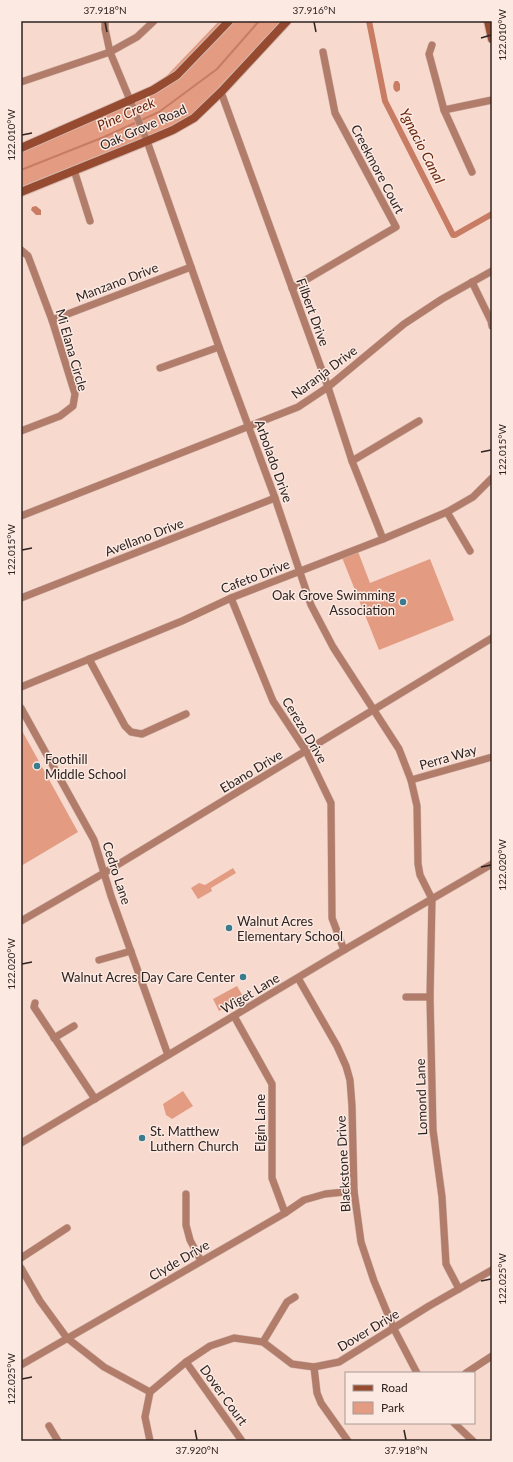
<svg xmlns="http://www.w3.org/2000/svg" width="513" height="1462" font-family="Lato,sans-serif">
	<rect width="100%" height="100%" fill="#f7d9ce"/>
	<!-- green -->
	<g fill="#e39b82">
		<polygon points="219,21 287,21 194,118 21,192 21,148 153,90"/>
		<polygon points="357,549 370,583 430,559 454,620 379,650 341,555"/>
		<polygon points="21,729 78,832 21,866"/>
		<polygon points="233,868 236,873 211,888 212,891 198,899 191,888 199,883 205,885"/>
		<polygon points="237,986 244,998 219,1011 213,999"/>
		<polygon points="183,1091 193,1106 172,1119 166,1115 163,1104"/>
	</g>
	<!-- water -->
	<g fill="#c77c63">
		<path d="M395 81H398L400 84V90L397 92C393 91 392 85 395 81Z"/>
		<polygon points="36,206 41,210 41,215 36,215 31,210 32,207"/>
	</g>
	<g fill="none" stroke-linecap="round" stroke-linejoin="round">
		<!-- stream -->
		<polyline stroke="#c77c63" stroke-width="2" points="21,170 104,137 159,112 217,69 259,21"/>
		<!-- canal -->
		<polyline stroke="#c77c63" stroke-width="6" points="369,21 385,101 453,235 455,235 492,214"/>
		<defs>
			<g id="street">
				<polyline points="105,21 105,29 110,52 147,141 219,347 275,498 311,605 333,647 399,749 411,780 417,806 418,864 420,875 432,899 430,997 433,1130 442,1197 446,1264 459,1289"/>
				<polyline points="432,45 429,54 444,110 472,172"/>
				<polyline points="21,82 110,52 137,37 154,21"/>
				<polyline points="221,92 328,387 352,461 383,539"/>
				<polyline points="444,110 492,100"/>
				<polyline points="74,170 90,221"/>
				<polyline points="21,250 28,256 52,320 75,394 73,406 60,416 21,431"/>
				<polyline points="472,282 491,321 492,326"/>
				<polyline points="292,288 396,227 335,113 323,52"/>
				<polyline points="52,320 191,267"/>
				<polyline points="160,368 219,347"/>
				<polyline points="352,461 419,421"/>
				<polyline points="447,512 470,551"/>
				<polyline points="21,516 298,407 328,387 404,324 442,299 492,271"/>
				<polyline points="21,598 275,498"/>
				<polyline points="231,598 273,701 306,751 331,803 332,918 344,950"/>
				<polyline points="89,659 125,726 131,732 142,734 186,714"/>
				<polyline points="21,687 182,621 231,598 383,539 447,512 473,497 492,478"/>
				<polyline points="21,708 94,840 111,896 168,1055"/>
				<polyline points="411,780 492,757"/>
				<polyline points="21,921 104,873 492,638"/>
				<polyline points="99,960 131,951"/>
				<polyline points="298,978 337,1046 346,1066 350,1080 352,1106 354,1191 361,1242 374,1281 394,1329 417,1373"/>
				<polyline points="406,997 430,997"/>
				<polyline points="35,1003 34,1007 95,1099"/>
				<polyline points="234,1016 272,1084 272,1178 285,1213"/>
				<polyline points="54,1038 74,1026"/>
				<polyline points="21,1143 344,950 492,864"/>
				<polyline points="186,1194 186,1225 190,1240 201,1261"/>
				<polyline points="21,1258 67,1228"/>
				<polyline points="21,1268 40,1301 67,1338 104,1367 150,1392"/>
				<polyline points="263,1342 287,1302 295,1297"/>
				<polyline points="186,1362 242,1441"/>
				<polyline points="21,1365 247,1235 285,1213 304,1200 325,1194 354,1191"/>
				<polyline points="314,1367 317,1393 321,1403 348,1441"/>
				<polyline points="466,1373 492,1356"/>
				<polyline points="454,1423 473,1441"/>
				<polyline points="49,1426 58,1441"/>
				<polyline points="150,1441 145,1417 150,1392 186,1362 210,1346 234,1338 263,1342 292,1364 314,1367 339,1362 429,1306 492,1270"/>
			</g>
			<g id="secondary">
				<polyline points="488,21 492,39"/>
				<polyline points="21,148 153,90 177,75 229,21"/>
				<polyline points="21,192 147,141 173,130 194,118 221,92 287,21"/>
			</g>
		</defs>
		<!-- street casing -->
		<use href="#street" stroke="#d3b8af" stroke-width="8"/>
		<!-- secondary casing -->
		<use href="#secondary" stroke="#d3b8af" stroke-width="10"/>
		<!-- street -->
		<use href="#street" stroke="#b17c6a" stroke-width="7"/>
		<!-- secondary -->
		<use href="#secondary" stroke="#964a30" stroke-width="8"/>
	</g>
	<!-- ticks -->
	<path fill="none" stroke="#2e2320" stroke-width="1.5" d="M105 22 107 32M314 22 316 32M481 38 491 35M22 135 32 133M481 452 491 450M22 550 32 548M481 867 491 865M22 964 32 962M481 1281 491 1279M22 1379 32 1377M195 1430 197 1440M404 1430 406 1440"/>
	<!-- markers -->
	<g fill="#3a7b8e" stroke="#fbe9e2" stroke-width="1.5">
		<circle cx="403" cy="602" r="4"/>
		<circle cx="37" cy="766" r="4"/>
		<circle cx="229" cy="928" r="4"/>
		<circle cx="243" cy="977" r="4"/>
		<circle cx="142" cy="1138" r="4"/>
	</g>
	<g text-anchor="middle" stroke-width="3" stroke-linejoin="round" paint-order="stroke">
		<!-- street labels -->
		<g font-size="13" fill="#2e2320" stroke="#fbe9e2">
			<text transform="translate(143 127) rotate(-24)" y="5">Oak Grove Road</text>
			<text transform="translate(378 169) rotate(62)" y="5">Creekmore Court</text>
			<text transform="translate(117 282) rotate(-21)" y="5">Manzano Drive</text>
			<text transform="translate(313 312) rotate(70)" y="5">Filbert Drive</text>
			<text transform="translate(72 350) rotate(74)" y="5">Mi Elana Circle</text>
			<text transform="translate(324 372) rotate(-37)" y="5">Naranja Drive</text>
			<text transform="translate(274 461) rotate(70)" y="5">Arbolado Drive</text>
			<text transform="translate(144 537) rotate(-21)" y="5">Avellano Drive</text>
			<text transform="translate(255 576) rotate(-21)" y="5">Cafeto Drive</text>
			<text transform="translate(305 730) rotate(59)" y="5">Cerezo Drive</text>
			<text transform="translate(448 757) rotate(-16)" y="5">Perra Way</text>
			<text transform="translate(251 771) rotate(-31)" y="5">Ebano Drive</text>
			<text transform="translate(117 873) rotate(72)" y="5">Cedro Lane</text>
			<text transform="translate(250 993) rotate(-31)" y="5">Wiget Lane</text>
			<text transform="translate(421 1097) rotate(-92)" y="5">Lomond Lane</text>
			<text transform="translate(260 1123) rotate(-90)" y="5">Elgin Lane</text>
			<text transform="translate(343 1164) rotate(-93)" y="5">Blackstone Drive</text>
			<text transform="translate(179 1260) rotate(-30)" y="5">Clyde Drive</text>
			<text transform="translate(368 1330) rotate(-31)" y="5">Dover Drive</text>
			<text transform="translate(224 1395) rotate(54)" y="5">Dover Court</text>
		</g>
		<!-- poi labels -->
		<g font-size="13" fill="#2e2320" stroke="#fbe9e2" text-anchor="start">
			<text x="395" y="600" text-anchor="end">Oak Grove Swimming<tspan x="395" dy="15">Association</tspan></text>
			<text x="45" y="764">Foothill<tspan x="45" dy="15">Middle School</tspan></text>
			<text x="237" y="926">Walnut Acres<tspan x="237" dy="15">Elementary School</tspan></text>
			<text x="235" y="982" text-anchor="end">Walnut Acres Day Care Center</text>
			<text x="150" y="1136">St. Matthew<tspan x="150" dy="15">Luthern Church</tspan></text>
		</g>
		<!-- water labels -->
		<g font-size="14" font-style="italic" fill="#682409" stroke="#fbe9e2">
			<text transform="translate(126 114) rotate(-24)" y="5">Pine Creek</text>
			<text transform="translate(422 146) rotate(63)" y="5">Ygnacio Canal</text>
		</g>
	</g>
	<!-- border -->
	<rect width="513" height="1462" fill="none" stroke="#fbe9e2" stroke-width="44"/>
	<!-- legend -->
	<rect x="345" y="1372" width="130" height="52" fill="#fbe9e2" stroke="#a99a94"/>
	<rect x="353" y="1385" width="20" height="6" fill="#964a30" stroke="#a99a94"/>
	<text x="381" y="1392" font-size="12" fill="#2e2320">Road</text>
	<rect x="353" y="1402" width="20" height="12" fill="#e39b82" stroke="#a99a94"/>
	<text x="381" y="1412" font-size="12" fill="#2e2320">Park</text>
	<rect x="22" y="22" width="469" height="1418" fill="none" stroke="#2e2320" stroke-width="1.5"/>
	<g font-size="10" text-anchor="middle" fill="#2e2320">
		<text x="105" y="14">37.918°N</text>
		<text x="314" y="14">37.916°N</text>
		<text transform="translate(502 35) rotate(-90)" y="4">122.010°W</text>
		<text transform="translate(11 135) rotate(-90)" y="4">122.010°W</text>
		<text transform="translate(502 450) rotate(-90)" y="4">122.015°W</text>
		<text transform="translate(11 550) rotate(-90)" y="4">122.015°W</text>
		<text transform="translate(502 865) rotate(-90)" y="4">122.020°W</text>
		<text transform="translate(11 964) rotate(-90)" y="4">122.020°W</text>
		<text transform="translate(502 1279) rotate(-90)" y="4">122.025°W</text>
		<text transform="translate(11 1379) rotate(-90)" y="4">122.025°W</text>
		<text x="197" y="1454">37.920°N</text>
		<text x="406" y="1454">37.918°N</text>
	</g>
</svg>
